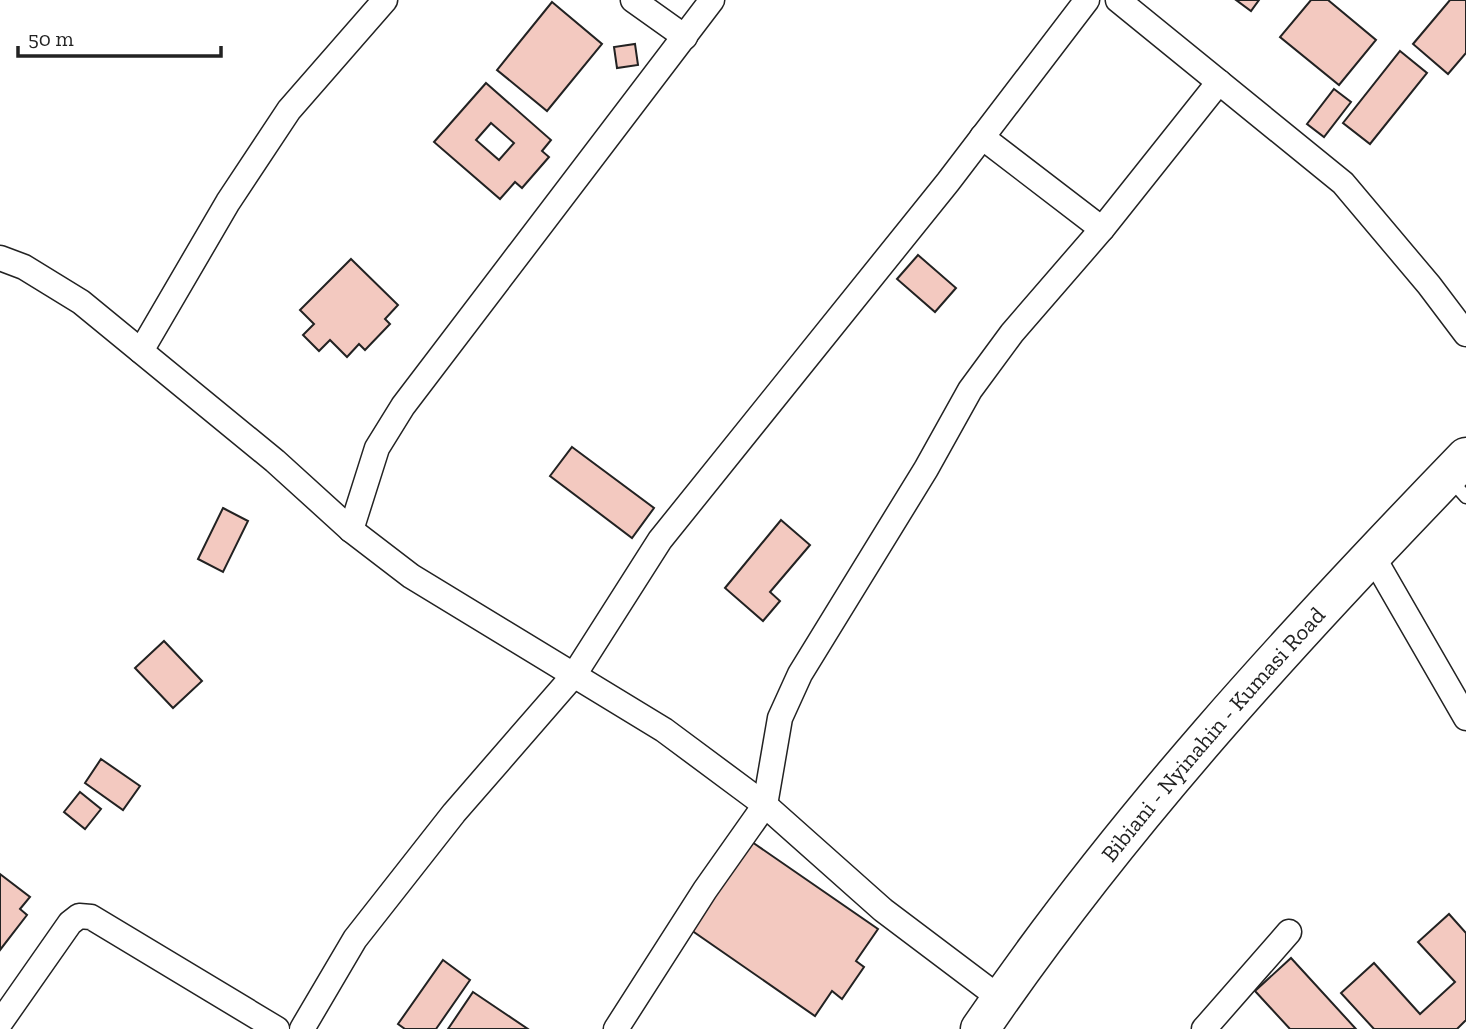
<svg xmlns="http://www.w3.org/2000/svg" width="1466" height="1029" font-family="'Zilla Slab',serif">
	<rect width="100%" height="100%" fill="#fff"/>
	<!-- building -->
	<g fill="#f3c9c0" stroke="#222" stroke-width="2" fill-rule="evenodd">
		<polygon points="1236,0 1259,0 1251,11"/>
		<polygon points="1311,0 1328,0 1376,40 1339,85 1280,37"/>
		<polygon points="1450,0 1466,0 1466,53 1448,74 1413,44"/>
		<polygon points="552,2 602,44 547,111 497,70"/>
		<polygon points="635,44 638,65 617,68 614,47"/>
		<polygon points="1400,51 1427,73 1370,144 1343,123"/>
		<path d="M486 83 551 140 542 151 549 157 522 188 515 182 500 199 434 142ZM491 123 514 143 499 160 476 140Z"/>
		<polygon points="1334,89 1351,102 1324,137 1307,124"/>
		<polygon points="918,255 956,288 935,312 897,279"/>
		<polygon points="351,259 398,305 385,319 390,324 365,350 359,344 347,357 330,340 319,351 303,335 314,324 300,310"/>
		<polygon points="572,447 654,508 632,538 550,476"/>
		<polygon points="223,508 248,521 223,572 198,559"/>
		<polygon points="781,520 810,545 770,592 780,601 763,621 725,588"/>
		<polygon points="164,641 202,681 173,708 135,668"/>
		<polygon points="101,759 140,786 123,810 85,783"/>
		<polygon points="80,792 101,809 85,829 64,812"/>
		<polygon points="752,842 878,929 856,961 864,967 842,999 832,991 815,1016 691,930"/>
		<polygon points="0,874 30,897 20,909 27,915 0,950"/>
		<polygon points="1449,914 1466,933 1466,1020 1457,1029 1374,1029 1341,993 1374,963 1420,1014 1455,982 1418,942"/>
		<polygon points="1291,958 1356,1029 1290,1029 1255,991"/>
		<polygon points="443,960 470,980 436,1029 405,1029 398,1024"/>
		<polygon points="473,992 528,1029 448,1029"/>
	</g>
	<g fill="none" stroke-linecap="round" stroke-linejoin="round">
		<defs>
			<polyline id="service" points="1450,479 1466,497"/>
			<g id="minor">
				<polyline points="633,0 685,37"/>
				<polyline points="1118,0 1343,183 1429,285 1466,334"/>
				<polyline points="982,137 1102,229"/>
				<polyline points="0,258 24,267 81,302 275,461 351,530 411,576 664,730 765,805 883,910 1001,999"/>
				<polyline points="141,351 228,202 289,110 385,0"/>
				<polyline points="351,530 377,448 403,406 712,0"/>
				<polyline points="1372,555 1466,718"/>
				<polyline points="0,1023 70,923 79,916 91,917 277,1029"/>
				<polyline points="302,1029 355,939 454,813 574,675 660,540 948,182 1087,0"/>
				<polyline points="616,1029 705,890 765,805 780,718 800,674 926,469 970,390 1012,333 1102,229 1219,82"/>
				<polyline points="1204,1029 1289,932"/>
			</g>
			<g id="primary">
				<path id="s1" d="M980 1029C1121 822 1292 637 1466 457"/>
			</g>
		</defs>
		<!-- service casing -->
		<use href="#service" stroke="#222" stroke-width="15"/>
		<!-- minor casing -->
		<use href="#minor" stroke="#222" stroke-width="27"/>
		<!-- primary casing -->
		<use href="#primary" stroke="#222" stroke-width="41"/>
		<!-- service -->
		<use href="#service" stroke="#fff" stroke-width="12"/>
		<!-- minor -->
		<use href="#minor" stroke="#fff" stroke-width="24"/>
		<!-- primary -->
		<use href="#primary" stroke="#fff" stroke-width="38"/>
	</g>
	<g text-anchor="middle" stroke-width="5" stroke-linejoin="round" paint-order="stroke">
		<!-- street labels -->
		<g font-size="23" fill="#222" stroke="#fff">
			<text dy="8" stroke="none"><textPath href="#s1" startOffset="376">Bibiani - Nyinahin - Kumasi Road</textPath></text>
		</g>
	</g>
	<!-- scale -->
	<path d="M18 46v10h203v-10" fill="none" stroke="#222222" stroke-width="3.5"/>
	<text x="28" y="46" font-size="21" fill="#222222" stroke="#ffffff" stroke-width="5" paint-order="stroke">50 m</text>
</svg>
